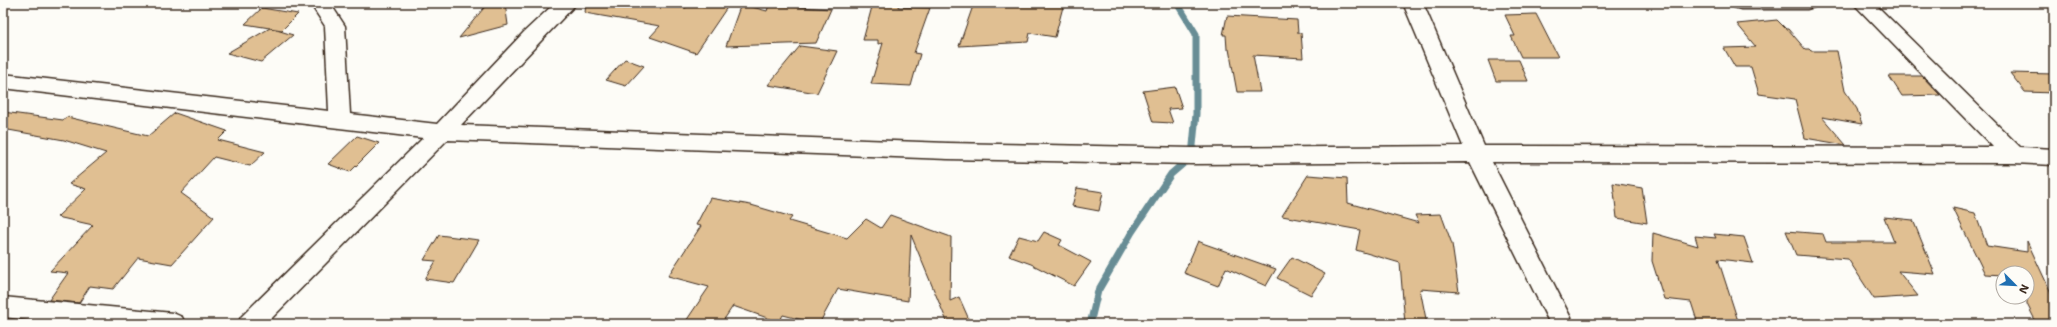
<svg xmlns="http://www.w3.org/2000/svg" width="2057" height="327" font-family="'Shantell Sans',sans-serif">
	<rect width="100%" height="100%" fill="#fdfcf7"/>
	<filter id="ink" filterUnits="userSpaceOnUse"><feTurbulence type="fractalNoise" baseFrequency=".025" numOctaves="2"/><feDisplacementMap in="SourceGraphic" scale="8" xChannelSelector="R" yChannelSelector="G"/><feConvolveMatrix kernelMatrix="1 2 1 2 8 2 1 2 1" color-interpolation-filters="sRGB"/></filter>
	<g filter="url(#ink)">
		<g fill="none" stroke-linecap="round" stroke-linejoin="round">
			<!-- stream -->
			<polyline stroke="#678d95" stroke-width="7" points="1090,324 1098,291 1132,232 1171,174 1192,156 1196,114 1196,34 1177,3"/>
		</g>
		<!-- building -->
		<g fill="#e0bf92" stroke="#3b2a1e">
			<polygon points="488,3 505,3 508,25 459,38"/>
			<polygon points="586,3 667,3 686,8 690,3 730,3 696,53 650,37 660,26 585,13"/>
			<polygon points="873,3 899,3 898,7 930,8 914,53 920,54 911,86 871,84 883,43 878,44 878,40 863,40"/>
			<polygon points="974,3 1064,3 1055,37 1030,33 1028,42 959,46"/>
			<polygon points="741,4 767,11 769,5 831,9 816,43 726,46"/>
			<polygon points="262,8 298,14 282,30 245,24"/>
			<polygon points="1536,14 1558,57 1521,57 1511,36 1515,36 1505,15"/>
			<polygon points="1227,16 1297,20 1298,33 1301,33 1303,58 1253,55 1260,92 1237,92 1229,49 1227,49 1226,35 1223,35"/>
			<polygon points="1777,20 1786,29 1788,29 1805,49 1809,49 1811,51 1837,51 1845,91 1857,109 1862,124 1822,117 1846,145 1805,138 1795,99 1759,94 1751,67 1735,67 1724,48 1756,47 1737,24"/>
			<polygon points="270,28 293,35 261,62 227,53"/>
			<polygon points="800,46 837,51 817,93 768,85"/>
			<polygon points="625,59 644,66 626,86 606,80"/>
			<polygon points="1488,60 1519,60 1528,81 1496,81"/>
			<polygon points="2010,73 2054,74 2054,93 2025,92"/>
			<polygon points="1889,76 1922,76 1940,95 1902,96"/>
			<polygon points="1175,87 1182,108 1168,109 1173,123 1153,122 1143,91"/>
			<polygon points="3,112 63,120 67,117 148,136 175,113 227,131 218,140 265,152 250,166 214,157 181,193 214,217 172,264 138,258 113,289 90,286 79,303 49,300 68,273 50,271 93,225 57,217 86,189 69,184 106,153 64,140 3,129"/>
			<polygon points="357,136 379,143 350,172 328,164"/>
			<polygon points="1308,175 1347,178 1348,203 1419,223 1415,215 1441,214 1452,244 1459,292 1420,289 1427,324 1405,324 1400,263 1356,250 1360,230 1282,216"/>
			<polygon points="1613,183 1642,188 1647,223 1617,218"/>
			<polygon points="1077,188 1103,192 1099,211 1072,206"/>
			<polygon points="710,198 751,205 792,217 789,221 847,238 866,219 881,228 890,215 951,237 950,301 959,297 971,324 948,324 911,235 908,301 838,289 819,324 783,315 779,322 733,306 721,324 684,324 709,287 668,276 701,226 696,225"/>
			<polygon points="1953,208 1975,213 1987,246 2027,252 2027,241 2054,299 2054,324 2037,324 2027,304 2027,273 2003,273 2003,275 1985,274"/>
			<polygon points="1884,217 1913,220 1935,274 1898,271 1918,296 1874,299 1848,259 1796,255 1786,231 1823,234 1826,242 1894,242"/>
			<polygon points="1044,232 1062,240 1059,245 1091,262 1074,286 1031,264 1009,256 1019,236 1038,241"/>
			<polygon points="1653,233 1698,246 1695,236 1716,238 1714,234 1744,237 1753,263 1718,259 1739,324 1698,324 1691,302 1664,299 1652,261"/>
			<polygon points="439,235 479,240 454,283 425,279 436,261 424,260"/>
			<polygon points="1198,241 1205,244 1276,269 1266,286 1226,268 1218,286 1184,273"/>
			<polygon points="1292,257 1325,274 1311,295 1277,278"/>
		</g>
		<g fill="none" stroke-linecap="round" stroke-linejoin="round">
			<defs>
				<g id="street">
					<polygon points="310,3 330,3 345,26 350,114 437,124 524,32 555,3 577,3 461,125 948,143 1192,148 1463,146 1403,3 1423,3 1484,146 1993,147 1853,3 1874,3 2020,147 2054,149 2054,165 2014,163 1492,162 1574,324 1550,324 1470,162 1192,164 948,159 447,140 266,324 238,324 241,317 423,138 3,88 3,74 329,111 325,26"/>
					<polygon points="1731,3 1817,3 1814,7 1807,9 1741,9 1734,7"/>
					<polygon points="3,297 173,313 182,317 185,324 69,324 3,317"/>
				</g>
			</defs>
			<!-- street casing -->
			<use href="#street" stroke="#3b2a1e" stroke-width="3"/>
			<!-- street -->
			<use href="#street" fill="#fdfcf7" fill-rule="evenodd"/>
		</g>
	</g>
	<!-- margin -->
	<rect width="2057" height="327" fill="none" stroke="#fdfcf7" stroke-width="16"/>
	<rect x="8" y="8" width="2041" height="311" fill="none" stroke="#3b2a1e" stroke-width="1.5" filter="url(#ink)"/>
	<!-- north arrow -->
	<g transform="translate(2015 285) rotate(114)"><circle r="19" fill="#fdfcf7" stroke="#afa8a0"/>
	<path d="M0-3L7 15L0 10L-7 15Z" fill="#1f6fb2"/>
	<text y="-6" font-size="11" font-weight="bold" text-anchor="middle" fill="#3b2a1e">N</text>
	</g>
</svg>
